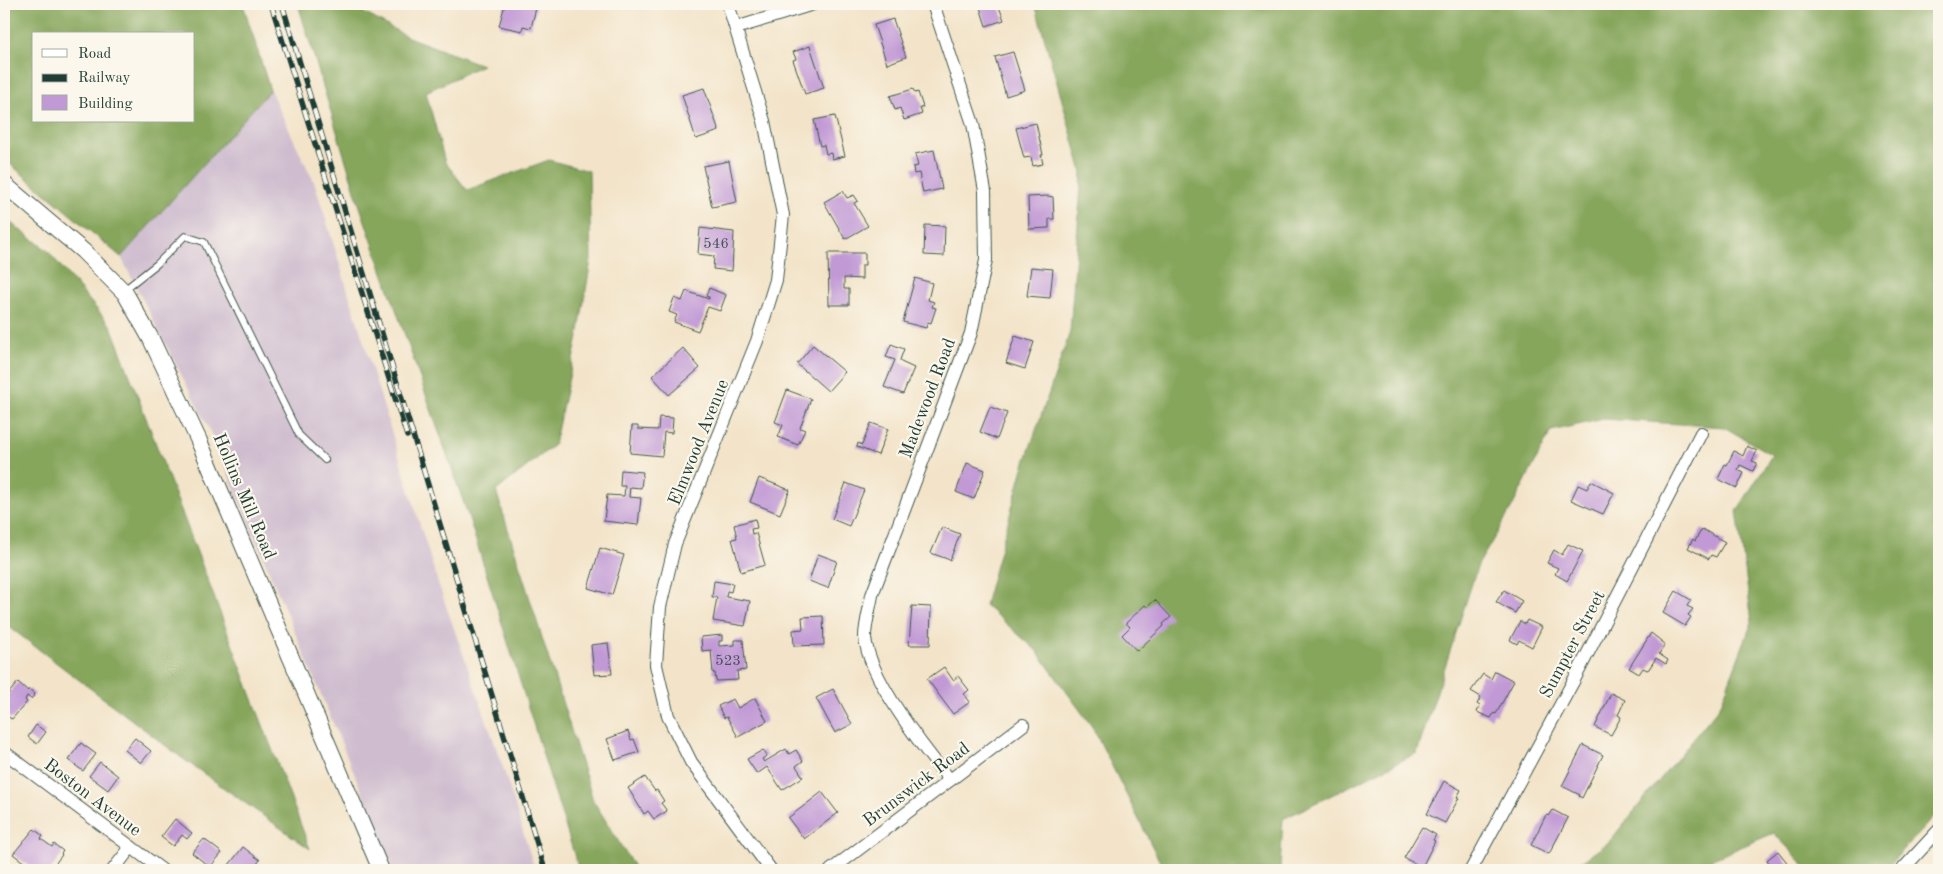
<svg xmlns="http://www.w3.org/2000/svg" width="1943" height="874" font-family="'Old Standard TT',serif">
	<rect width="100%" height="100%" fill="#fbf7ec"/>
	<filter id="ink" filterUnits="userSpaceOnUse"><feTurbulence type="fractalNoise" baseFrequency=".02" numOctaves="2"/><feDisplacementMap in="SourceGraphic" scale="10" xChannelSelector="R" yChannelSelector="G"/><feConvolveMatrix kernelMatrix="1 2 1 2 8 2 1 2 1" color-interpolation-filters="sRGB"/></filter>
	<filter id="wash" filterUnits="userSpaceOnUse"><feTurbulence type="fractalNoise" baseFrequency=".0096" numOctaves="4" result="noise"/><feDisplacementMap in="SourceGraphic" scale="20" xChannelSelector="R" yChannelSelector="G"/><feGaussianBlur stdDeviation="1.12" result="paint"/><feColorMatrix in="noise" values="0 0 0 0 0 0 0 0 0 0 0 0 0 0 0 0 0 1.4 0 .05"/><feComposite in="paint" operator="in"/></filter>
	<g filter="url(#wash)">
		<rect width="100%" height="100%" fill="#f3e4c9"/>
		<!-- industrial -->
		<polygon fill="#cfbdcf" points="270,90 315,184 438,583 503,767 535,870 393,870 362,792 210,431 121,257"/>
		<!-- forest -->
		<g fill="#86a65b" stroke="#527248" fill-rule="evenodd">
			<path d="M4 4H243L270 90 121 257 4 159ZM34 34H194V121H34Z"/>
			<polygon points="298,4 348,4 408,37 482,65 426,92 445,162 467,190 549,160 589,171 591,260 578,337 554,445 496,491 593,800 636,870 579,870 468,515 359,204"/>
			<polygon points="1035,4 1939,4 1939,224 1933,255 1939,274 1939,811 1885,870 1809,870 1774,833 1687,870 1570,870 1609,842 1720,706 1752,622 1737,511 1772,455 1724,427 1604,419 1551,431 1510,511 1478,565 1417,753 1283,819 1280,870 1164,870 1093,728 1036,650 985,605 1023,468 1070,332 1082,172"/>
			<polygon points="4,218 47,250 111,326 310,849 186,761 4,623"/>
		</g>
		<g id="blocks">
			<!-- building -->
			<g fill="#c199d5">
				<polygon points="505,4 537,4 531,28 523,26 522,31 499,26"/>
				<polygon points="979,4 998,4 1004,20 986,26"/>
				<polygon points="893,19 906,57 887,64 874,25"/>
				<polygon points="810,46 824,88 805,94 793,60 796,59 793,52"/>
				<polygon points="1013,52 1025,90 1006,96 995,57"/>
				<polygon points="704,88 719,131 696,139 682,95"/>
				<polygon points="913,89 915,93 918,92 923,107 920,108 922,114 904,120 900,108 895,110 890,96"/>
				<polygon points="835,116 845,156 832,159 831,153 826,154 824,145 820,146 814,120"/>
				<polygon points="1036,123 1043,155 1041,155 1043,164 1033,166 1031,157 1024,158 1016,128"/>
				<polygon points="934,150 942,189 923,193 919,173 914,174 913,167 918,166 915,154"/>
				<polygon points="729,161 737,202 712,207 703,166"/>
				<polygon points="843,191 847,198 854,195 858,201 854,203 868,226 845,239 824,202"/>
				<polygon points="1048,196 1053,197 1054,219 1049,219 1049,228 1029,229 1028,197"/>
				<polygon points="925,225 945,226 944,256 924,255"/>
				<polygon points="700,228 734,232 732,271 713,269 714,256 698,254"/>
				<polygon points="828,253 865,253 865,265 862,265 862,279 844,278 844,289 849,289 849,305 829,305"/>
				<polygon points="1031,267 1053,269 1050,298 1027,296"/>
				<polygon points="915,278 932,283 928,300 934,302 932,307 936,308 931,323 928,322 926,328 903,322"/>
				<polygon points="709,288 726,295 720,311 708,307 698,331 674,322 677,315 669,312 674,298 682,301 686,291 709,299 709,297 706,296"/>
				<polygon points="1015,336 1034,342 1025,369 1006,363"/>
				<polygon points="891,344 904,349 900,360 901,362 914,368 903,394 884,387 895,360 886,357"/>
				<polygon points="813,345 845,372 828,391 797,364"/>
				<polygon points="683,348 700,368 669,395 652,376"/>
				<polygon points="787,390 811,399 800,428 805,430 798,445 778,437 783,425 775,422"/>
				<polygon points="990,407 1007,413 997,439 980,432"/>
				<polygon points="659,417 673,418 672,433 664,432 662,456 630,453 632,426 638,426 638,429 658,430"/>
				<polygon points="871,423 888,429 878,455 857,447 858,443 862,445"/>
				<polygon points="1747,446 1757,451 1752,461 1757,463 1753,471 1740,465 1738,470 1744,473 1737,488 1718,479 1725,464 1727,465 1734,451 1743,456"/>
				<polygon points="967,463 985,470 974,499 956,492"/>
				<polygon points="621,470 643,472 641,488 630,487 629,497 641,498 638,525 604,521 607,495 624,496 625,486 620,486"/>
				<polygon points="759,478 790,490 780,514 750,502"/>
				<polygon points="1591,481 1614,493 1603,514 1571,500 1578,485 1587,489"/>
				<polygon points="846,483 864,490 849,526 832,519"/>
				<polygon points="755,519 757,528 751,529 752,534 756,533 765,565 741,572 732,539 737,538 734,525"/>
				<polygon points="942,527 960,534 950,560 931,553"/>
				<polygon points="1702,529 1725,542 1716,557 1711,555 1709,559 1688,548 1693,539 1695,541"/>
				<polygon points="1568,544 1583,551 1567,581 1555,574 1558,568 1547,563 1554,550 1562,555"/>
				<polygon points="600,548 624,555 612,595 588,588"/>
				<polygon points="818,554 837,561 828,588 809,581"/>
				<polygon points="714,581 733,584 731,592 727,591 726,597 750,601 745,626 713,621 717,597 712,597"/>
				<polygon points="1504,590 1522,601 1515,613 1496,602"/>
				<polygon points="1676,591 1691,600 1687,606 1693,609 1688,615 1691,617 1685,626 1663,613"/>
				<polygon points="1155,600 1171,617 1163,624 1164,626 1137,651 1122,635 1130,627 1126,623 1145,605 1147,607"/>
				<polygon points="912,606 931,607 930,645 909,645"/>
				<polygon points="823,616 824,645 794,646 793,630 803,629 802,617"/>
				<polygon points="1527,620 1542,627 1532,647 1519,640 1517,644 1510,640 1520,621 1525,624"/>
				<polygon points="1651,633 1665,644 1659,654 1668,660 1666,664 1656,658 1649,669 1647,670 1643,668 1639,674 1629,668"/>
				<polygon points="722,635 722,641 719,641 719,646 735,645 735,640 743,640 746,670 737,671 738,680 716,681 715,673 713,673 711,650 702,651 701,637"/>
				<polygon points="608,643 612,674 594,675 591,645"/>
				<polygon points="944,667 953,680 958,676 969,690 964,694 970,702 953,714 927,679"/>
				<polygon points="1495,671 1514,681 1496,714 1494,713 1491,718 1477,712 1480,706 1477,704 1481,697 1471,691 1483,674 1491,679"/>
				<polygon points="18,682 28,691 29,689 35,694 31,699 27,696 25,700 27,702 12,719 4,715 4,699"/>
				<polygon points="833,689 852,724 835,733 816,698"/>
				<polygon points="1611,693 1625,700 1618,715 1621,717 1611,735 1595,727"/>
				<polygon points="755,698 767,721 738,737 727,717 724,718 718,706 733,699 738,708"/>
				<polygon points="36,725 46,732 37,744 28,737"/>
				<polygon points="628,731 631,740 634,739 639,752 615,760 607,739"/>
				<polygon points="135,738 151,751 141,763 125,750"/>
				<polygon points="81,743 96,754 83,771 68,760"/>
				<polygon points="1583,745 1603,755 1582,798 1579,796 1580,795 1562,786"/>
				<polygon points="786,749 789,754 796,750 803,761 796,766 803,777 782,790 767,767 757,774 747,759 763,750 767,756 762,759 764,762"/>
				<polygon points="100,762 118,776 108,790 89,776"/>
				<polygon points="645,777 655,791 657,790 664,801 661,803 667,811 654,819 648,811 644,814 628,788"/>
				<polygon points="1444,781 1461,790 1457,797 1459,798 1445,823 1427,814"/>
				<polygon points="822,792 838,813 804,839 788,818"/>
				<polygon points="1553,810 1568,818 1549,854 1531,845 1546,815 1549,816"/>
				<polygon points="175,819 192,833 187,839 182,835 173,846 161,837"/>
				<polygon points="1422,827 1436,835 1433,840 1435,841 1422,867 1404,858"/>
				<polygon points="34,829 43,836 41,839 52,847 54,844 63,851 61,854 62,855 50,870 34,870 13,854"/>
				<polygon points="204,839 222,853 210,867 192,853"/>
				<polygon points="243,847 260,860 252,870 225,870"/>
				<polygon points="1778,851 1793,870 1774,870 1767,860"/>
			</g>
		</g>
	</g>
	<g filter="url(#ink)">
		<use href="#blocks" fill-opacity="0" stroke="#3f564a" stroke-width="1"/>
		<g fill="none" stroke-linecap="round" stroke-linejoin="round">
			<defs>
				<polyline id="service" points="124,290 157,264 185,236 204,242 299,435 325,460"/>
				<g id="minor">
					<polyline points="728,4 764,121 783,215 776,280 757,341 675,544 660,607 656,665 668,716 691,762 771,870"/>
					<path d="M933 4 973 124 985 191 986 260 971 333 872 595C870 608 865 624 865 637 868 677 924 749 950 780"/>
					<polyline points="736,28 813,4"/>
					<polyline points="4,752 162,870"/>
					<polyline points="113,870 131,847"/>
					<polyline points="831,870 1023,725"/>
					<polyline points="1471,870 1574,680 1701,433"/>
					<polyline points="1902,870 1939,830"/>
				</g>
				<polyline id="tertiary" points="4,184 83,251 125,293 151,339 199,441 381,870"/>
			</defs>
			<!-- service casing -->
			<use href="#service" stroke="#3f564a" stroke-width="8"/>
			<!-- minor casing -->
			<use href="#minor" stroke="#3f564a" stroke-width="14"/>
			<!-- tertiary casing -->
			<use href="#tertiary" stroke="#3f564a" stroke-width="18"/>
			<!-- service -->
			<use href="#service" stroke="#fff" stroke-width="6"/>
			<!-- minor -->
			<use href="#minor" stroke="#fff" stroke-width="12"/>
			<!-- tertiary -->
			<use href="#tertiary" stroke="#fff" stroke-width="16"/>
			<defs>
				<g id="rail">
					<polyline points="271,4 407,436"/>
					<polyline points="282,4 545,870"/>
				</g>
			</defs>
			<!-- rail casing -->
			<use href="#rail" stroke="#1f3d34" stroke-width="5.5"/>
			<!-- rail -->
			<use href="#rail" stroke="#fbf7ec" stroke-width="4" stroke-dasharray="11" stroke-linecap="butt"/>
		</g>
	</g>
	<g text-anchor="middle" stroke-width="4.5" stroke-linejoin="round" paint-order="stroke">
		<!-- number labels -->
		<g font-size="15" fill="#48545c">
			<text x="716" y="248">546</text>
			<text x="728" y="665">523</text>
		</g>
		<!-- street labels -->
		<g font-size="18" fill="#1f3d34" stroke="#fbf7ec">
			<text transform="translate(927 398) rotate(-69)" y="6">Madewood Road</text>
			<text transform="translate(698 442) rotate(-68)" y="6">Elmwood Avenue</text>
			<text transform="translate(245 496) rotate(67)" y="6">Hollins Mill Road</text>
			<text transform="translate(1572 644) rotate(-62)" y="6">Sumpter Street</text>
			<text transform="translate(916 784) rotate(-37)" y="6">Brunswick Road</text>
			<text transform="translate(93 797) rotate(37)" y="6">Boston Avenue</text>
		</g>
	</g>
	<!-- margin -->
	<rect width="1943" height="874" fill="none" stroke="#fbf7ec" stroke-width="20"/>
	<!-- legend -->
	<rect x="32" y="32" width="162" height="90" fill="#fbf7ec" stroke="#a3ada2"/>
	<rect x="42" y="49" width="25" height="8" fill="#ffffff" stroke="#a3ada2"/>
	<text x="78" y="58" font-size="15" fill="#1f3d34">Road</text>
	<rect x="42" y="74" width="25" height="8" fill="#1f3d34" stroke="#a3ada2"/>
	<text x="78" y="82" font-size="15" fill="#1f3d34">Railway</text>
	<rect x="42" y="95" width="25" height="15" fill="#c199d5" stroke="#a3ada2"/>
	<text x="78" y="108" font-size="15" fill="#1f3d34">Building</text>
</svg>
